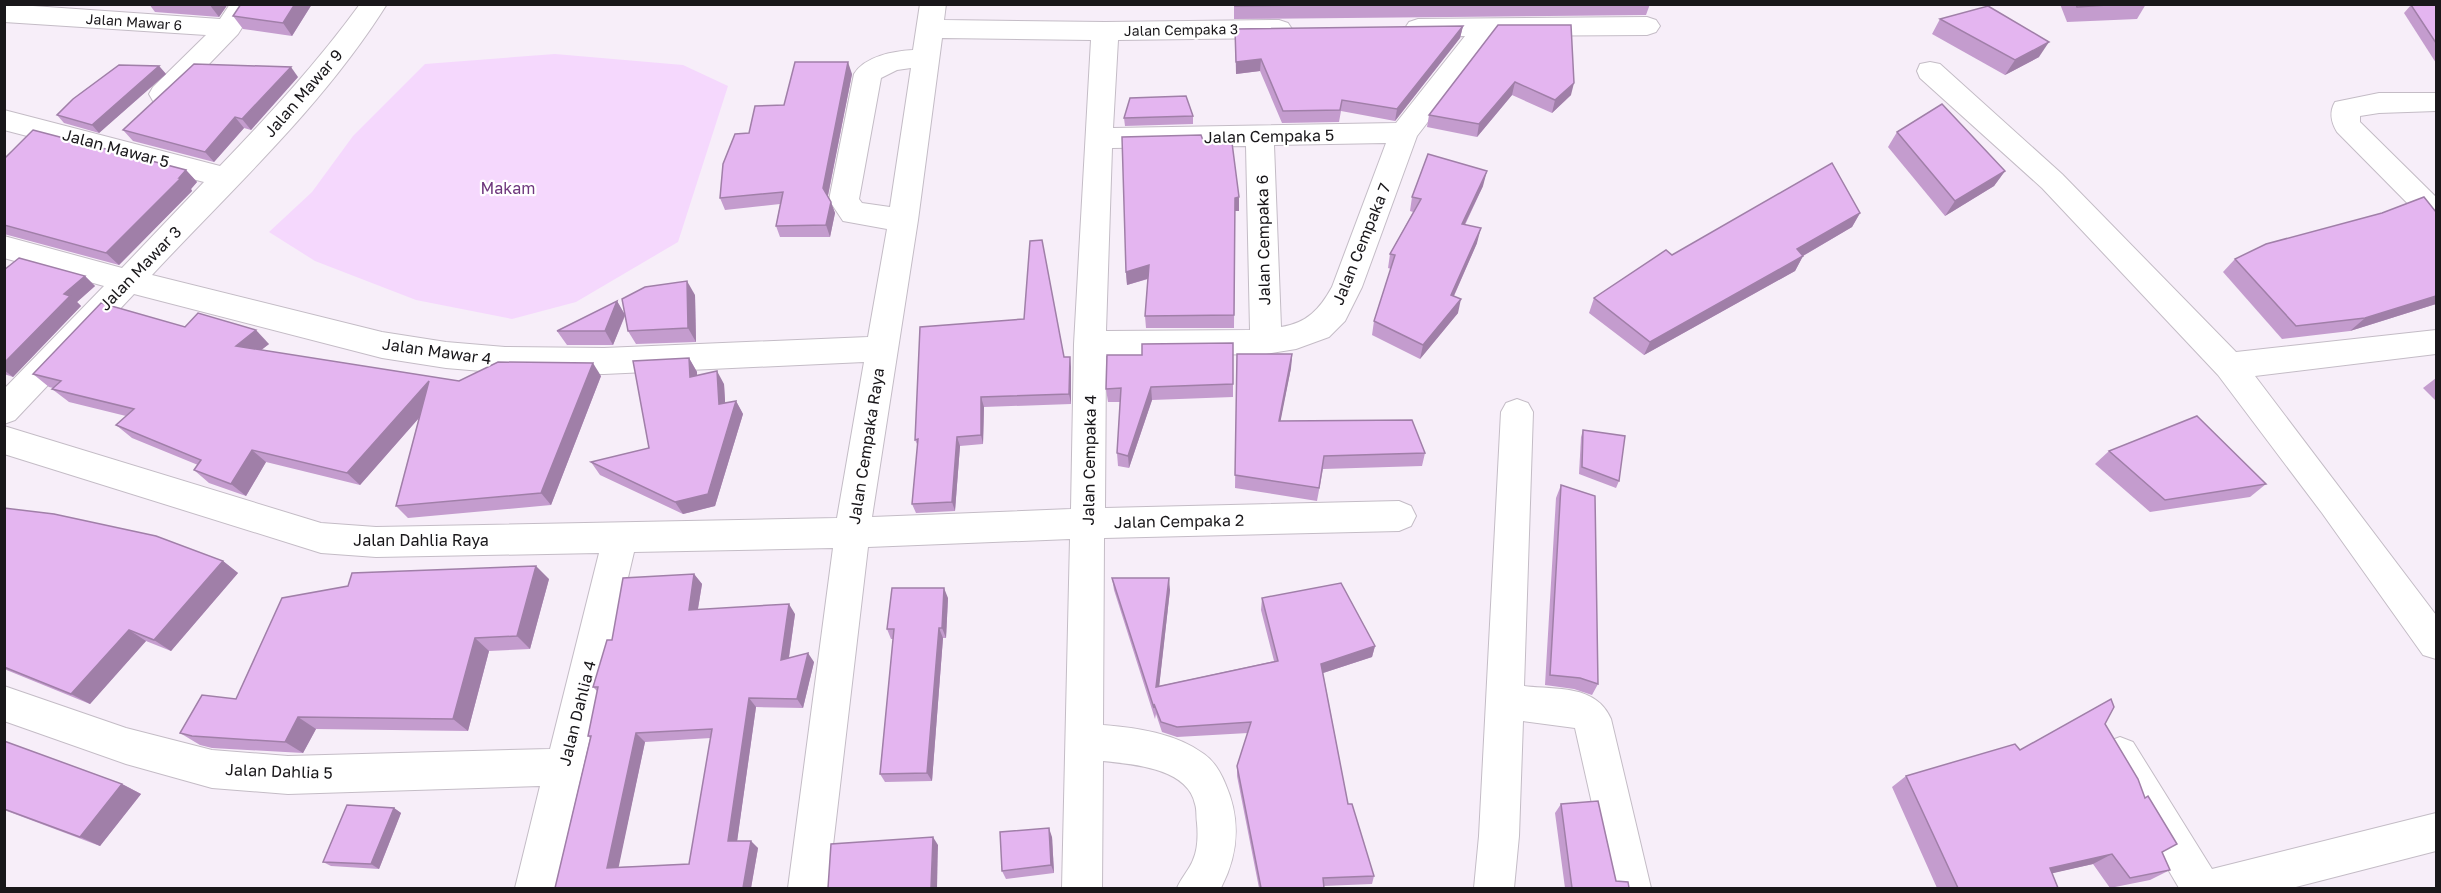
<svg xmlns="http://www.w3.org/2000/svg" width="2441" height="893" font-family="'Golos Text',sans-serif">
	<rect width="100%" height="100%" fill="#f7eef9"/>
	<!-- green -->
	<polygon fill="#f5d8fd" points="555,54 683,65 728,86 678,242 576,302 512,319 416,300 315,261 269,232 312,192 353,136 425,64"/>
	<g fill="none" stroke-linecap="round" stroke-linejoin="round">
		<defs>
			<g id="minor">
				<polygon points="4,4 220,19 230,4 257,4 238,34 184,90 173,101 163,104 153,101 149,94 153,87 206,35 4,22"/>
				<path d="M360 4H387C324 105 232 189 152 275L382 332 446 342 505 347 604 348 868 337 887 229 843 221 829 200 854 74C865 56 894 51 913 50L920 4H946L944 20 1105 22 1279 20 1288 23 1292 29 1288 35 1279 38 1118 40 1113 128 1396 123 1465 36 1418 37 1409 34 1405 28 1409 22 1418 19 1647 17 1656 20 1660 26 1656 32 1647 35 1494 36 1417 136 1362 287 1345 321 1329 337 1296 349 1266 354 1106 356 1105 508 1399 501 1411 506 1416 516 1411 526 1399 531 1104 538 1103 725C1138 728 1175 733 1204 754 1214 761 1220 771 1225 783 1241 819 1239 853 1221 888H1177C1181 878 1189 870 1193 860 1198 849 1198 834 1197 823 1196 816 1197 810 1195 804 1188 768 1132 764 1103 761L1102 888H1062L1070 539 868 547 828 888H788L833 548 634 552 555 888H515L540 786 288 794 212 788 126 764 4 721V686L126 728 212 750 288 756 550 749 599 553 376 557 321 553 4 454V426L321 523 376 527 837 518 864 362 604 374 505 373 446 368 382 358 134 294 15 420 4 424V389L104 286 4 258V236L122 268 204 182 4 130V110L220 166C270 114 317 63 360 4ZM942 38 1091 40 1074 344 1071 509 872 517 918 220ZM911 68 890 207 862 203 859 199 881 78 897 70ZM1386 143 1332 287C1320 309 1307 323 1281 327L1274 145ZM1246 146 1250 330 1106 331 1112 148Z"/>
				<polygon points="1930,62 1940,64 2062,174 2236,352 2436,330 2436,354 2255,376 2436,615 2436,659 2423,655 2322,513 2218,375 2042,188 1920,78 1917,71 1920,64"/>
				<path d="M2379 93H2436V111L2379 113 2360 116V122L2436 197V225L2426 222 2337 132C2331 122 2329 112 2335 102Z"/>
				<path d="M1517 399 1528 403 1533 412 1524 686C1556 690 1596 684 1611 719L1651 888H1611L1575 728 1523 721 1519 836 1514 888H1474L1479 836 1501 412 1506 403Z"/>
				<polygon points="2120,737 2133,742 2212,869 2436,813 2436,851 2292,888 2179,888 2101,755 2107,742"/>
			</g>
		</defs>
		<!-- minor casing -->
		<use href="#minor" stroke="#c4bcc6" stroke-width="2"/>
		<!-- minor -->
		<use href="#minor" fill="#fff" fill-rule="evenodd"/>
	</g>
	<!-- wall -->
	<g fill="#c49cce" fill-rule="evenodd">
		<polygon points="149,4 228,4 219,17 155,12"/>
		<polygon points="312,4 292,36 243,29 233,16"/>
		<polygon points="1234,4 1650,4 1646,15 1234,19"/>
		<polygon points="2060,4 2146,4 2137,19 2067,22"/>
		<polygon points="2436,4 2436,63 2404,13 2411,5"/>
		<polygon points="1940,19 2039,57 2005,75 1932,34"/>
		<polygon points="1498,25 1571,95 1552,113 1512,95 1477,137 1427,127 1429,115"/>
		<polygon points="1463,26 1460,38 1395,121 1341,111 1339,122 1282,123 1260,71 1236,74 1235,41"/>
		<polygon points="159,66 166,74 99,133 64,123 57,115"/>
		<polygon points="852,74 828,196 835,213 830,237 780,237 776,226 780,204 725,210 720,198 749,133 784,105"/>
		<polygon points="298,77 251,130 244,128 214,162 133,141 123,130"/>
		<polygon points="1193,116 1193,124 1125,126 1124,118"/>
		<polygon points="1897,132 2005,171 1994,186 1945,216 1888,147"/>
		<polygon points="1204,143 1239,211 1235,211 1234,328 1146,328 1145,316 1148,279 1127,285 1126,272"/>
		<polygon points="4,159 186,170 197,182 191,189 192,191 119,265 4,234"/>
		<polygon points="1483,186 1465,225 1477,243 1454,296 1458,313 1420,359 1372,335 1374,321 1391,269 1388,268 1390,254 1413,212 1410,211 1412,197"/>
		<polygon points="1860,213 1852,227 1803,256 1795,271 1644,355 1589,313 1594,298 1672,255"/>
		<polygon points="2235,259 2436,304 2350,331 2282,339 2223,272"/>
		<polygon points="4,270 85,276 95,286 77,302 81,306 13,377 4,374"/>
		<polygon points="695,295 696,342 636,344 628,331 625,316 613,345 567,345 557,331 617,301 625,315"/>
		<polygon points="185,327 269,344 261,350 459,381 601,376 551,505 408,518 396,506 419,418 360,485 266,462 246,496 209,483 194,470 198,465 132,438 116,425 126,416 69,402 52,389 53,388 49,387 33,374"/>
		<polygon points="920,327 1064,357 1071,367 1071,404 984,407 983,444 960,446 955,511 916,513 912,504 918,446 915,440"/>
		<polygon points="1233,343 1233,397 1152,400 1129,468 1118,466 1117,453 1120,402 1108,402 1106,389 1142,355"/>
		<polygon points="1237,354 1292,354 1291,368 1280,421 1425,453 1422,466 1323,469 1317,501 1235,488"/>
		<polygon points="689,358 697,372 697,375 724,384 725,403 736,401 743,414 715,506 683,514 600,475 591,462 649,448"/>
		<polygon points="2436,378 2436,401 2423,388"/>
		<polygon points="1583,430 1619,481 1616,488 1579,474 1581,437"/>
		<polygon points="2109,451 2266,484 2250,497 2150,512 2095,464"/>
		<polygon points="1561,485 1598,684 1592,695 1574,689 1545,685 1556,498"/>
		<polygon points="4,508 223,561 238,573 171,651 146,641 90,704 4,669"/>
		<path d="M694 574 702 584 698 609 795 614 789 658 814 662 803 708 756 707 737 841 758 848 751 888H555L590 738 588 736 597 691 593 687 612 640ZM711 738 689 864 618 867 645 742Z"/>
		<polygon points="1112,578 1170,590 1159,686 1274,661 1261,610 1262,598 1375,646 1372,657 1323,673 1348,804 1374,876 1372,884 1323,886 1324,888 1259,888 1237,776 1237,766 1248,733 1177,737 1162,732 1156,714 1155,719 1114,590"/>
		<polygon points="549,579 530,649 489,651 468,731 316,729 303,753 212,748 200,745 180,733 236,699"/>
		<polygon points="948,598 946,638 943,638 932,781 885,782 880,774 893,639 891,639 887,629"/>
		<polygon points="2105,724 2170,870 2150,880 2110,888 2093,864 2052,873 2058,888 1937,888 1892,787 1906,776 2020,750"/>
		<polygon points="4,741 122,784 141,794 100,846 4,810"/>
		<polygon points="1561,804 1616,881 1629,888 1565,888 1555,813"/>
		<polygon points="394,808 401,813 379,869 331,866 323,862"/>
		<polygon points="1052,837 1054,873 1006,879 1002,871"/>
	</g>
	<!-- shaded-wall -->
	<g fill="#a07fa8">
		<polygon points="209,4 228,4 219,17"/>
		<polygon points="295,4 312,4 292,36 283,23"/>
		<polygon points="1463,26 1460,38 1395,121 1397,109"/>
		<polygon points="2049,42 2039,57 2005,75 2015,60"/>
		<polygon points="1261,59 1260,71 1236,74 1236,62"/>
		<polygon points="848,62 852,74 827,200 823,188"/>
		<polygon points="159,66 166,74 99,133 92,125"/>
		<polygon points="291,67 298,77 251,130 242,119"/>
		<polygon points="1515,82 1512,95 1477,137 1479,124"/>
		<polygon points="1574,83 1571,95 1552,113 1555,100"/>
		<polygon points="235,117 244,128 214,162 205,152"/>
		<polygon points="186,170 197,182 191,189 192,191 119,265 106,253"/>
		<polygon points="1487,171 1483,186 1458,238 1462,224"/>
		<polygon points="2005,171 1994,186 1945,216 1955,201"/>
		<polygon points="1239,197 1239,211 1235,211 1235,198"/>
		<polygon points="831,202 835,213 830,237 826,225"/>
		<polygon points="1860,213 1852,227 1789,264 1797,249"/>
		<polygon points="1481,228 1477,243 1448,309 1451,295"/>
		<polygon points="1803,256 1795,271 1644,355 1650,342"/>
		<polygon points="1149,265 1150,278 1127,285 1126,272"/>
		<polygon points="85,276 95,286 77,302 81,306 13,377 4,370 4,363 64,294"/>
		<polygon points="687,281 695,295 696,342 688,328"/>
		<polygon points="2436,296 2436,304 2350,331 2365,318"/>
		<polygon points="1461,299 1458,313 1420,359 1423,345"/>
		<polygon points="617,301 625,315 613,345 605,331"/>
		<polygon points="256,330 269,344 250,359 236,346"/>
		<polygon points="1292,354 1291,368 1278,434 1279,421"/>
		<polygon points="1070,357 1071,367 1071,404 1069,394"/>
		<polygon points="689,358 697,372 697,390 690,377"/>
		<polygon points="593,363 601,376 551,505 541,493"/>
		<polygon points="717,371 724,384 726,417 719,404"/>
		<polygon points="429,381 440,394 360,485 347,473"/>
		<polygon points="1151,387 1152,400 1129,468 1128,456"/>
		<polygon points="981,397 984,407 983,444 981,435"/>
		<polygon points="736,401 743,414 715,506 683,514 675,502"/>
		<polygon points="957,437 960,446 955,511 952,502"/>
		<polygon points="252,450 266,462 246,496 231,484"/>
		<polygon points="223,561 238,573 171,651 154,640"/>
		<polygon points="536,566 549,579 530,649 517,636"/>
		<polygon points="694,574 702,584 696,620 689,610"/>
		<polygon points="1169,578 1170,590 1158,697 1156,687"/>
		<polygon points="944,588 948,598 946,638 942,628"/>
		<polygon points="789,604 795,614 787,670 781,660"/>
		<polygon points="939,628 943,638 932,781 927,773"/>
		<polygon points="129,630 146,641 90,704 71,694"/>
		<polygon points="475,638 489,651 468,731 453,719"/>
		<polygon points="1375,646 1372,657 1320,674 1321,664"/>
		<polygon points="808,653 814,662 803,708 797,699"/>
		<polygon points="749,698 756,707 736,849 728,841"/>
		<polygon points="298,717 316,729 303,753 285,742"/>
		<polygon points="636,733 645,742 617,875 607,868"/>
		<polygon points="122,784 141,794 100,846 80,837"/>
		<polygon points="394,808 401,813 379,869 371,864"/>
		<polygon points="1049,828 1052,837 1054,873 1051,865"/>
		<polygon points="933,837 938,845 937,888 931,888"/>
		<polygon points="751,841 758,848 751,888 743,888"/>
		<polygon points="2112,854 2093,864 2032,878 2050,868"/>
	</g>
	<!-- building -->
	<g fill="#e4b5f0" stroke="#a07fa8" stroke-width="1.5" fill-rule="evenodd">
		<polygon points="241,4 295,4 283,23 233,16"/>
		<polygon points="1235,4 1407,4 1235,6"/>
		<polygon points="2076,4 2123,4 2077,7"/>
		<polygon points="2436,4 2436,43 2411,5"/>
		<polygon points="1988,6 2049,42 2015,60 1940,19"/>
		<polygon points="1498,25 1571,25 1574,83 1555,100 1515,82 1479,124 1429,115"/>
		<polygon points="1463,26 1397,109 1342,100 1340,110 1283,111 1261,59 1236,62 1235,29"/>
		<polygon points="795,62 848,62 823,188 831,202 826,225 776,226 783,192 720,198 723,164 735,134 749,133 755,106 784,105"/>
		<polygon points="194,64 291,67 242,119 235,117 205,152 123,130"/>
		<polygon points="119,65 159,66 92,125 57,115 73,99"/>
		<polygon points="1186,96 1193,116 1124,118 1130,98"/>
		<polygon points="1942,104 2005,171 1955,201 1897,132"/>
		<polygon points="33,130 186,170 179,178 181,178 106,253 4,225 4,159"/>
		<polygon points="1201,135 1204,143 1231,135 1239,197 1235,198 1234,315 1145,316 1149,265 1126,272 1122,137"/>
		<polygon points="1428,154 1487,171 1462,224 1481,228 1451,295 1461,299 1423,345 1374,321 1395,255 1390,254 1421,199 1412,197"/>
		<polygon points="1832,163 1860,213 1797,249 1803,256 1650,342 1594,298 1666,250 1672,255"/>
		<polygon points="2424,197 2436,212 2436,296 2365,318 2296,326 2235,259 2266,244 2382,213"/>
		<polygon points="1042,240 1064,357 1070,357 1069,394 981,397 981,435 957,437 952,502 912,504 918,439 915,440 920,327 1024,319 1030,241"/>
		<polygon points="19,258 85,276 64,294 70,296 4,363 4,270"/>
		<polygon points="687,281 688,328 628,331 622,299 645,287"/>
		<polygon points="617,301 605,331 557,331"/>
		<polygon points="101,303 185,327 198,313 256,330 236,346 459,381 498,362 593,363 541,493 396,506 429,381 347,473 252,450 231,484 194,470 201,460 116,425 134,409 52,389 61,381 33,374"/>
		<polygon points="1233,343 1233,384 1151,387 1128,456 1117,453 1121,388 1106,389 1107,355 1142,355 1142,344"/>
		<polygon points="1237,354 1292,354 1279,421 1412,420 1425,453 1324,456 1319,488 1235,475"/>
		<polygon points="689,358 690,377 717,371 719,404 736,401 708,494 675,502 591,462 649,448 633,361"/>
		<polygon points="2197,416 2266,484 2165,500 2109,451"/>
		<polygon points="1583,430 1625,436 1619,481 1582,467"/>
		<polygon points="1561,485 1595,496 1598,684 1580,678 1550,675"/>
		<polygon points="4,508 54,514 156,536 223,561 154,640 129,630 71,694 4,667"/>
		<polygon points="536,566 517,636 475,638 453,719 298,717 285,742 192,736 180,733 202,695 236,699 282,598 348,586 352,573"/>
		<path d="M694 574 689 610 789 604 781 660 808 653 797 699 749 698 728 841H751L743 888H555L591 736H588L598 687H593L607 640H612L623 578ZM712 729 689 864 607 868 636 733Z"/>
		<polygon points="1112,578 1169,578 1156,687 1278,661 1262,598 1341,583 1375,646 1321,664 1348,804 1352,804 1374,876 1323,878 1324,888 1261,888 1237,766 1251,722 1177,727 1161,722 1154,704 1154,708"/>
		<polygon points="892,588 944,588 942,628 939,628 927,773 880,774 894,629 887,629"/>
		<polygon points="2111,699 2114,707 2105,724 2138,779 2145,798 2148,796 2177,844 2162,852 2170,870 2130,878 2112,854 2050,868 2058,888 1958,888 1906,776 2015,744 2020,750"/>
		<polygon points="4,741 122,784 80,837 4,809"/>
		<polygon points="1598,801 1616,881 1628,882 1629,888 1572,888 1561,804"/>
		<polygon points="347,805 394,808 371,864 323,862"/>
		<polygon points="1049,828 1051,865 1002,871 1000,832"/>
		<polygon points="933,837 931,888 828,888 831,844"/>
	</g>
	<g text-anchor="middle" stroke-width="4.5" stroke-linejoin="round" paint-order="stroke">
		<!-- far-street labels -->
		<g font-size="14" fill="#19171a" stroke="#fff">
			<text transform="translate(134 22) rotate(4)" y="5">Jalan Mawar 6</text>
			<text transform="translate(1181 30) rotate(-1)" y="5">Jalan Cempaka 3</text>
		</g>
		<!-- street labels -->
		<g font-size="16" fill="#19171a" stroke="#fff">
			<text transform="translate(303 93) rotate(-49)" y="6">Jalan Mawar 9</text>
			<text transform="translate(1269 136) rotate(-1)" y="6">Jalan Cempaka 5</text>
			<text transform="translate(116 148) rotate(15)" y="6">Jalan Mawar 5</text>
			<text transform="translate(1263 240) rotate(-91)" y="6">Jalan Cempaka 6</text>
			<text transform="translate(1361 244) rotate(-68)" y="6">Jalan Cempaka 7</text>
			<text transform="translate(140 268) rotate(-46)" y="6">Jalan Mawar 3</text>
			<text transform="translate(437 351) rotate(8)" y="6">Jalan Mawar 4</text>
			<text transform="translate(866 446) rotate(-81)" y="6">Jalan Cempaka Raya</text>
			<text transform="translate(1089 460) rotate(-89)" y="6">Jalan Cempaka 4</text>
			<text transform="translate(1179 521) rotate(-1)" y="6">Jalan Cempaka 2</text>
			<text x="421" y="546">Jalan Dahlia Raya</text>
			<text transform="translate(577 713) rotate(-76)" y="6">Jalan Dahlia 4</text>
			<text transform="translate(279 771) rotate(2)" y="6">Jalan Dahlia 5</text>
		</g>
		<!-- park labels -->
		<g font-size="16" fill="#6e377d" stroke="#fff">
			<text x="508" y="194">Makam</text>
		</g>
	</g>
	<!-- border -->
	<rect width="2441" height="893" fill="none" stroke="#19171a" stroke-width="12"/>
</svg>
